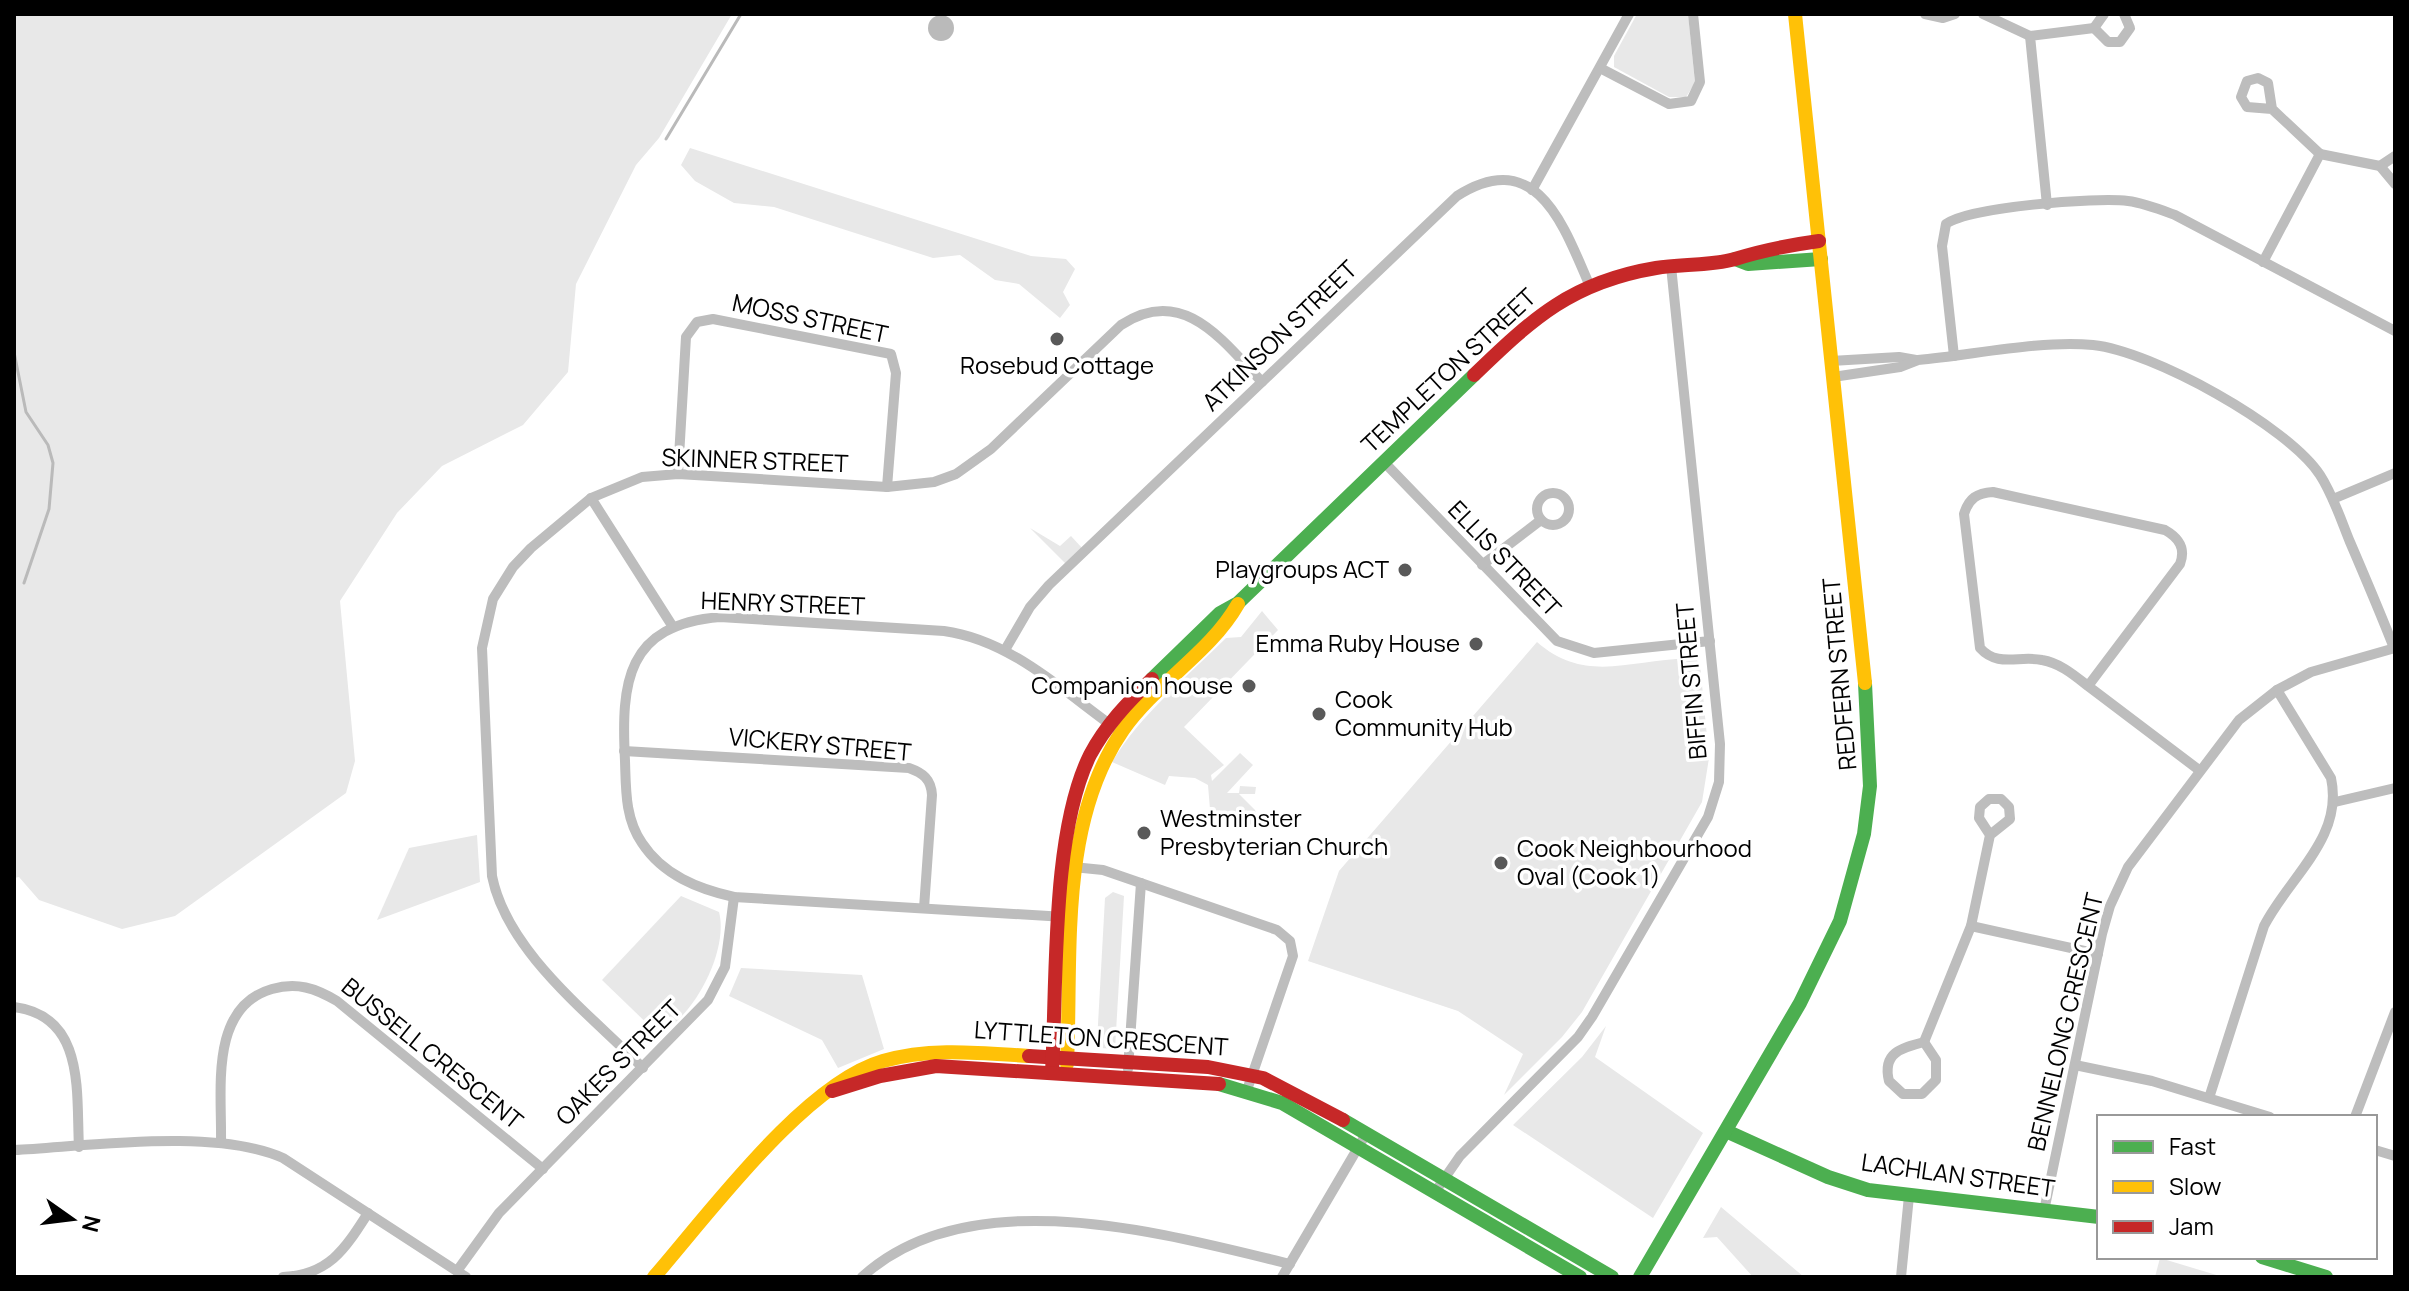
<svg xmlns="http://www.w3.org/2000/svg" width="2409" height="1291" font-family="Manrope,sans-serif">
	<rect width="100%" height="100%" fill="#fff"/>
	<!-- green -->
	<g fill="#e8e8e8">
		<polygon points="14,14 732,14 659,138 636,165 576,284 568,372 523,425 442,466 397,513 340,601 355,761 346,793 175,916 122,929 39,900 19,877 14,878"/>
		<polygon points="1637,14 1688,14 1695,83 1686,97 1669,97 1614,67 1614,56"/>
		<polygon points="690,148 1031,256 1066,259 1075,269 1063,292 1070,305 1060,318 1019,284 995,280 960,255 933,258 774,207 734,203 695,181 681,165"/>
		<polygon points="1030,528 1060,546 1071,536 1082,548 1066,564"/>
		<path d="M1262 611 1278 630 1184 727 1224 765 1211 775 1212 781 1240 753 1253 765 1227 793H1239L1240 786 1256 787 1255 794H1239L1255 810 1260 823 1252 825 1210 809 1208 785 1195 778 1169 776 1165 785 1112 762C1141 714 1187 677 1226 638L1241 637Z"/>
		<path d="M1537 642C1588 687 1637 656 1696 659L1700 664 1709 758 1702 802 1582 1012 1562 1037 1504 1095 1523 1054 1458 1011 1308 961 1339 871Z"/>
		<polygon points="477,835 480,882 377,920 409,848"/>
		<polygon points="1113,892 1124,896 1115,1049 1101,1048 1097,1042 1105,898"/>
		<path d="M681 896 719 912C729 950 694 1018 658 1034L602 980Z"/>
		<polygon points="741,968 862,975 884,1049 838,1068 822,1040 729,996"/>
		<polygon points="1606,1026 1595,1057 1703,1133 1653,1218 1513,1125 1582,1057"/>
		<polygon points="1721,1207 1804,1277 1753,1277 1717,1237 1703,1238"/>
		<polygon points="2160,1258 2223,1277 2155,1277"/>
	</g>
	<!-- water -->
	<circle fill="#bababa" cx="941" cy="28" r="13"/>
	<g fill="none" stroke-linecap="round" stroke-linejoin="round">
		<!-- stream -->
		<g stroke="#bababa" stroke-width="3">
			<polyline points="666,139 741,14"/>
			<polyline points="14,352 26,412 48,445 53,463 49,509 24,583"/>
		</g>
		<!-- street -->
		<g stroke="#bdbdbd" stroke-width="10">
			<polyline points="1925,14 1943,18 1955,14"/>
			<polyline points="1983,14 2030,36"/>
			<polyline points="2094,28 2108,42 2120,42 2130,28 2124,14"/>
			<polyline points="2094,28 2104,14"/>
			<polyline points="1600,68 1669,104 1691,101 1700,82 1693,14"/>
			<polyline points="2272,109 2268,83 2258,78 2247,81 2241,97 2247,107 2272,109 2320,154"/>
			<polyline points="2380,166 2395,156"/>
			<polyline points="1532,190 1629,14"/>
			<polyline points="2047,205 2030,36 2094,28"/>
			<polyline points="2263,262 2320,154 2380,166 2395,184"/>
			<path d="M1954 356 1942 246 1946 224C1968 207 2096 197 2128 201 2144 203 2159 209 2175 215L2395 331"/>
			<polyline points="1831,361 1899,357 1916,360"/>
			<path d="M1833 377 1900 367 1918 360C1973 355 2039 340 2093 345 2152 351 2288 426 2320 475 2333 495 2341 520 2350 542 2365 577 2380 612 2394 648"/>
			<polyline points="1383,461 1557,641 1594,653 1710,641"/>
			<polyline points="678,474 686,337 697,322 713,319 891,354 896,373 887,487"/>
			<circle cx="1553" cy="509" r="16"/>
			<polyline points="591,498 673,627"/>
			<polyline points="2333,499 2395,473"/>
			<polyline points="1482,565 1541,520"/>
			<path d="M1005 650 1030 607 1049 585 1457 196C1537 145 1564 227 1589 284"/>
			<path d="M2088 686C2074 675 2060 663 2042 660 2019 655 1998 668 1980 648L1964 514C1969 498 1977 493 1993 492L2165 530C2179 538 2186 548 2180 564L2088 686 2199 770"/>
			<path d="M624 751 909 768C923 773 931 779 932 795L924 908"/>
			<polyline points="2335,802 2395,788"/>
			<polyline points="1073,867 1103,870 1277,930 1290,941 1293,956 1247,1090"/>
			<path d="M1065 917 734 897C698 889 663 875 642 843 625 818 626 790 625 761 621 682 626 625 720 617L944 631C1010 640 1062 690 1115 728"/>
			<polyline points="1971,926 2098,954"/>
			<path d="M14 1007C86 1016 76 1093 79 1147"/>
			<polyline points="1924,1042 1971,926 1990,835 1979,818 1980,807 1989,799 2001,799 2009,807 2010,819 1990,835"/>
			<path d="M1924 1042 1936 1060V1080L1922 1094H1903L1889 1081C1882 1053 1901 1048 1924 1042Z"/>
			<polyline points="2075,1065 2152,1081 2270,1117"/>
			<path d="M643 1068C590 1014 507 952 492 876L482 648 493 599 513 567 531 548 591 498 642 477 678 474 887 487 934 482 956 474 991 449 1121 325C1183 284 1223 341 1262 382"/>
			<polyline points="1128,1069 1141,883"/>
			<path d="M2209 1098 2264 926C2289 877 2344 838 2331 778L2277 690"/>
			<polyline points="2355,1117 2395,1012"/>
			<path d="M221 1141C222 1090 209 1007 272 989 297 982 315 988 337 1001L543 1169"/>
			<path d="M14 1150C90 1146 216 1128 283 1158L466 1277"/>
			<polyline points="2375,1150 2395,1156"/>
			<polyline points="1435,1192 1460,1156 1578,1037 1592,1017 1708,817 1719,782 1720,744 1671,266"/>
			<polyline points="2044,1211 2102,934 2110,906 2128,867 2239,720 2277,690 2311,672 2395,648"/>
			<polyline points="457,1271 499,1213 708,1000 725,967 734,897"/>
			<path d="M283 1277C329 1275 345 1249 368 1213"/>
			<path d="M862 1277C970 1178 1165 1234 1290 1264"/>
			<polyline points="1282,1277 1366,1134"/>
			<polyline points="1901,1277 1909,1196"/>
		</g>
		<!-- fast -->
		<g stroke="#4caf50" stroke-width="14">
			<polyline points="1735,259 1748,264 1821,259"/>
			<polyline points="1152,679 1220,613 1238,603 1474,375"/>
			<polyline points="1219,1084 1282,1103 1580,1277"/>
			<polyline points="1343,1120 1612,1277"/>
			<polyline points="1726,1131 1828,1177 1868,1190 2099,1217"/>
			<polyline points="2262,1257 2326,1277"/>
			<polyline points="1640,1277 1800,1003 1840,921 1864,834 1870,786 1865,683"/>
		</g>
		<!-- slow -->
		<g stroke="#ffc107" stroke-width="14">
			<polyline points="1795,14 1865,683"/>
			<path d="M1067 1064C1072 956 1058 823 1123 730 1156 683 1210 653 1238 604"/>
			<path d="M654 1277C709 1214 804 1084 883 1061 931 1047 981 1053 1029 1056"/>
		</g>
		<!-- jam -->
		<g stroke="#c62828" stroke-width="14">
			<path d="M1474 375C1533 318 1572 282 1656 268 1681 264 1711 266 1735 259 1763 250 1790 245 1819 241"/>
			<polyline points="1029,1056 1208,1067 1263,1078 1343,1120"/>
			<path d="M1052 1072C1057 982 1051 834 1090 755 1106 725 1128 702 1152 679"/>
			<polyline points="832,1091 880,1076 936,1066 1219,1084"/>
		</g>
	</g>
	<!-- markers -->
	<g fill="#595959" stroke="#fff" stroke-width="3">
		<circle cx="1057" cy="339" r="8"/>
		<circle cx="1405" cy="570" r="8"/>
		<circle cx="1476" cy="644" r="8"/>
		<circle cx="1249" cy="686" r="8"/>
		<circle cx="1319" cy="714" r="8"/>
		<circle cx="1144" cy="833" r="8"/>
		<circle cx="1501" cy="863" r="8"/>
	</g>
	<g text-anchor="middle" stroke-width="7" stroke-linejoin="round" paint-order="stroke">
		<!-- street labels -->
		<g font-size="24" fill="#000" stroke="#fff">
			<text transform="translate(810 319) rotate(12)" y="8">MOSS STREET</text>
			<text transform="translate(1280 336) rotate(-44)" y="8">ATKINSON STREET</text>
			<text transform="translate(1449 371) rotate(-43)" y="8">TEMPLETON STREET</text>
			<text transform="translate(755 461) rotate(2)" y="8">SKINNER STREET</text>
			<text transform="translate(1504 559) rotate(46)" y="8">ELLIS STREET</text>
			<text transform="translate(783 604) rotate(2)" y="8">HENRY STREET</text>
			<text transform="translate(1840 674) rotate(-95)" y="8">REDFERN STREET</text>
			<text transform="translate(1692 681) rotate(-95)" y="8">BIFFIN STREET</text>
			<text transform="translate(820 745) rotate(5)" y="8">VICKERY STREET</text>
			<text transform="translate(2066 1022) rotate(-77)" y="8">BENNELONG CRESCENT</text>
			<text transform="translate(1101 1039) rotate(4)" y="8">LYTTLETON CRESCENT</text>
			<text transform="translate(432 1054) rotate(39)" y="8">BUSSELL CRESCENT</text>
			<text transform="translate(619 1063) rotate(-45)" y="8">OAKES STREET</text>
			<text transform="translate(1958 1176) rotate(8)" y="8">LACHLAN STREET</text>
		</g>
		<!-- poi labels -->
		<g font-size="24" fill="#000" stroke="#fff" text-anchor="end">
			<text x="1057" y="374" text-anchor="middle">Rosebud Cottage</text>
			<text x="1389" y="578">Playgroups ACT</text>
			<text x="1460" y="652">Emma Ruby House</text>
			<text x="1233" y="694">Companion house</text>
			<text x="1335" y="708" text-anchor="start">Cook<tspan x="1335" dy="28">Community Hub</tspan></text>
			<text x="1160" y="827" text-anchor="start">Westminster<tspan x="1160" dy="28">Presbyterian Church</tspan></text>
			<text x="1517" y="857" text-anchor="start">Cook Neighbourhood<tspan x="1517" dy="28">Oval (Cook 1)</tspan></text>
		</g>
	</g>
	<!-- border -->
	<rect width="2409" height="1291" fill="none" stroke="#000000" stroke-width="32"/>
	<!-- legend -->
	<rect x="2097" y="1115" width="280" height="144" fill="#ffffff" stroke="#999999" stroke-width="2"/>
	<rect x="2113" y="1141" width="40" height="12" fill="#4caf50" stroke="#999999" stroke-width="2"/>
	<text x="2169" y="1155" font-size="24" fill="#000000">Fast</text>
	<rect x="2113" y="1181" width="40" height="12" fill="#ffc107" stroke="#999999" stroke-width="2"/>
	<text x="2169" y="1195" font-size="24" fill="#000000">Slow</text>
	<rect x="2113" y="1221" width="40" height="12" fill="#c62828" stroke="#999999" stroke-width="2"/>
	<text x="2169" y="1235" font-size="24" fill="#000000">Jam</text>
	<!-- north arrow -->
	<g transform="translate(72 1219) rotate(104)" stroke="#ffffff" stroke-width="6" paint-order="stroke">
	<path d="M0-6L14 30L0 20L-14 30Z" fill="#000000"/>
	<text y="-12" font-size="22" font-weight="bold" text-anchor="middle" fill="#000000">N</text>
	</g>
</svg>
